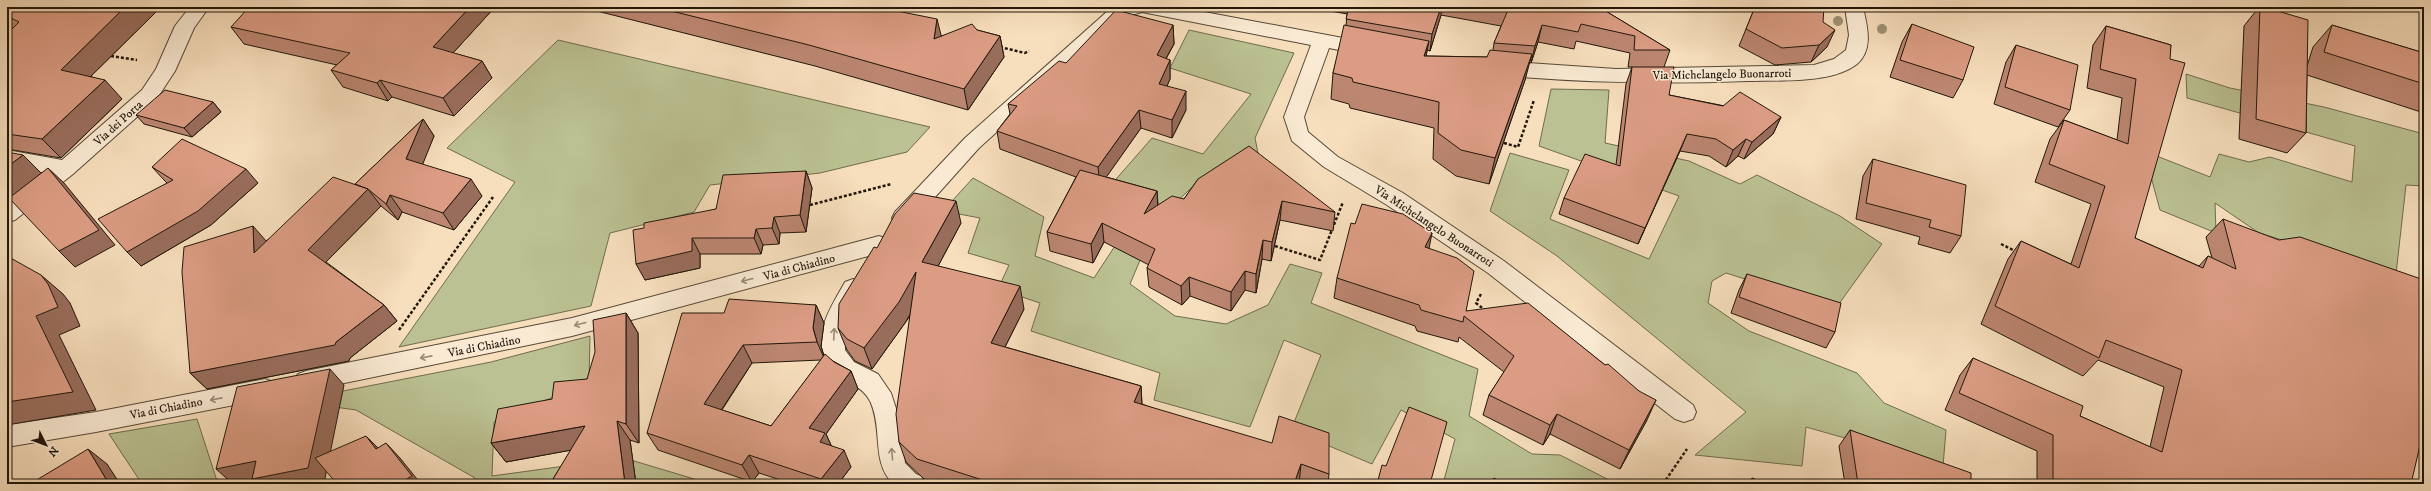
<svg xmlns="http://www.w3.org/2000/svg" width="2431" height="491" font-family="'IM FELL DW Pica',serif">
	<rect width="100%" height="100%" fill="#f7debc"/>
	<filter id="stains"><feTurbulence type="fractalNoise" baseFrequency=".005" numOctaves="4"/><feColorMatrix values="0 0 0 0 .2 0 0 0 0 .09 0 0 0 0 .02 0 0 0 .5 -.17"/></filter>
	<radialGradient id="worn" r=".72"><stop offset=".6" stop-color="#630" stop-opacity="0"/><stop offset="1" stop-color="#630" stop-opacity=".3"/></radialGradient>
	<!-- green -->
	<g fill="#bbc192" stroke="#6e6c4e">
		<polygon points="1189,30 1294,53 1255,138 1258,153 1202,178 1157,220 1130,284 1175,316 1226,324 1268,305 1290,264 1322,273 1311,303 1478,369 1469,416 1532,454 1560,455 1613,482 1612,484 1496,484 1489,480 1486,484 1443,484 1455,439 1401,410 1372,464 1291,430 1321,355 1284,340 1250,427 1154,400 1160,373 1031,331 1040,303 998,289 1009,265 968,253 980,218 943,211 973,178 1044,217 1035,256 1094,278 1145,200 1110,186 1152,138 1203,154 1251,94 1170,68"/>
		<polygon points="558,40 930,127 907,152 820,173 710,185 694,212 610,233 591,306 399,347 515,182 447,148"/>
		<polygon points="2186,74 2230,88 2324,107 2424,134 2424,186 2406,185 2396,274 2259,233 2215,203 2216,233 2160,210 2144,151 2210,177 2219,154 2249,162 2270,157 2352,182 2355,146 2187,98"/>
		<polygon points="1551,89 1609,90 1605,143 1689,161 1740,184 1757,175 1840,216 1882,244 1836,308 1726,273 1712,281 1708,303 1749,331 1857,373 1884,403 1946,430 1943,466 1806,427 1802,466 1695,455 1746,412 1557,256 1490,211 1510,153 1569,170 1550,219 1649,259 1679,196 1539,146"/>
		<polygon points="590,336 589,382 494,422 492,476 624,458 711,484 471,484 475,478 356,410 292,401 491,362"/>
		<polygon points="197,419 218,484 142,484 109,434"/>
	</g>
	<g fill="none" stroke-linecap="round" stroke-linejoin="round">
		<defs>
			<g id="minor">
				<polygon points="190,7 209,7 194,28 175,71 156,100 73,174 15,220 7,222 7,202 46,173 7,166 7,150 62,160 142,90 156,69 175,26"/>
				<polygon points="1116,7 1178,7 1375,44 1378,49 1375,54 1368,56 1329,48 1304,117 1308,132 1338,157 1403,193 1504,261 1693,405 1696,412 1693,419 1684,422 1675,419 1488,273 1387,205 1324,167 1292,141 1284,117 1311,45 1142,12 1124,17 979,148 911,224 903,226 895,224 892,218 895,212 965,138 1110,9"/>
				<path d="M1845 7H1863C1867 26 1874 49 1857 64 1832 84 1778 80 1748 81 1664 84 1580 83 1497 75L1490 73 1487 68 1490 63 1497 61 1616 69 1814 65 1834 59 1846 50 1849 35Z"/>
				<polygon points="879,236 887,239 890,245 887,251 572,336 306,391 298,388 294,381 298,374 306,371 572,318"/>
				<path d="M853 279 861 282 864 288 846 324 845 350 854 362 878 374 891 393 901 424 905 463 916 474 921 476 925 484H893C871 461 883 432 871 403 864 388 853 385 839 377 835 374 833 369 830 365 809 338 831 307 845 282Z"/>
				<polygon points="265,379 273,382 277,389 273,396 265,399 96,432 7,447 7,425 96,412"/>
			</g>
		</defs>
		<!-- minor casing -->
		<use href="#minor" stroke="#564937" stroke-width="2"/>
		<!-- path -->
		<g stroke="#21170b" stroke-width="2.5" stroke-dasharray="3 2" stroke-linecap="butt">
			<polyline points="1000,47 1025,53 1029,51"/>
			<polyline points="111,56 137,60"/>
			<polyline points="1504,143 1518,147 1534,100"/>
			<polyline points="810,205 891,184"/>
			<polyline points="2001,244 2017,252"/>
			<polyline points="1275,246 1320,260 1343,202"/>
			<polyline points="1481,294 1476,303 1486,311"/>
			<polyline points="399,330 493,197"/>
			<polyline points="1663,484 1687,449"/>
		</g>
		<!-- minor -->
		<use href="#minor" fill="#faead3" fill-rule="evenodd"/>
	</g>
	<!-- trees -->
	<g fill="#9f9174">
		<circle cx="1838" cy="21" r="5"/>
		<circle cx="1882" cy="29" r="5"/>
	</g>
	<!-- wall -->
	<g fill="#bc8671" stroke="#21170b" fill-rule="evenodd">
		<polygon points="7,7 161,7 91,76 122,99 61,158 7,149 7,34 12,29 7,26"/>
		<polygon points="495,7 453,53 482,61 492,78 454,116 392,97 388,101 343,87 331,70 337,65 244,44 231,27 297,9"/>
		<polygon points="581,7 886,7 941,36 977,30 1000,36 1004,57 968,110 815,66"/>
		<path d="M1309 7H1599L1670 50 1664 67 1669 95 1781 117 1773 134 1744 159 1738 156 1726 167 1709 156 1680 151 1638 244 1559 214 1564 198 1616 165 1626 84 1632 67H1628L1630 53 1576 41 1574 49 1538 42 1531 63 1529 62 1525 80 1489 184 1456 176 1433 159 1434 128 1350 108 1349 104 1331 99 1333 73 1346 26 1347 14ZM1441 15 1501 26 1494 43 1493 50 1487 57 1426 56 1427 50 1430 51Z"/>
		<polygon points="1755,7 1823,22 1827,47 1811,62 1775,65 1739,46"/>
		<polygon points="2259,7 2264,7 2307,66 2313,47 2332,25 2424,53 2424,113 2307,75 2306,133 2287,153 2239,139 2244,26"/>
		<polygon points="1912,24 1963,80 1953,98 1890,77 1902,42"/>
		<polygon points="1173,25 1174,44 1166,59 1170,60 1170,79 1167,86 1186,110 1172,138 1141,128 1106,177 1157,191 1158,205 1184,199 1198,179 1335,212 1333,231 1280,220 1271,261 1262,259 1256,293 1245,290 1231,311 1190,296 1182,305 1149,287 1147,268 1149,265 1104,242 1093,263 1050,251 1047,232 1076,177 1000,149 997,131 1010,114 1008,104 1066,63"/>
		<polygon points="2106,26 2171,45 2135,238 2199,266 2208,256 2212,258 2206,237 2223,219 2411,484 2037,484 2037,451 1945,410 1960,375 1973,358 2080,416 2150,447 2164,387 2098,360 2083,376 1981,324 2008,259 2021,241 2071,264 2091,204 2035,182 2050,139 2064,120 2117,140 2122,98 2087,88 2093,45"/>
		<polygon points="2016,45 2070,110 2058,127 1994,104 2006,62"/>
		<polygon points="213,102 221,112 192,137 144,124 136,115"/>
		<polygon points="423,119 434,136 422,164 482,196 454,230 402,212 398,220 381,206 326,262 384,305 397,321 350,358 349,361 207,389 190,373 266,241 355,184"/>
		<polygon points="1873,159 1961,236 1950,253 1918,244 1920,237 1856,219 1863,176"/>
		<polygon points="152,167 258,183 211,225 141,266 127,252 167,183 165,181"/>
		<polygon points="806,171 812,188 806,232 780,233 779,244 763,245 761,254 700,254 700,268 645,280 644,228 716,209"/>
		<polygon points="961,223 938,266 1024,309 1005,347 1141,386 1142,404 1329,474 1328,484 940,484 924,479 906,462 899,442 910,316 905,323 872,369 855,361 847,350 838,328"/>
		<polygon points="1355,224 1429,249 1466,311 1647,420 1620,469 1550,434 1543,445 1483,415 1489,395 1504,372 1459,337 1458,342 1417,331 1415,326 1334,298 1337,278"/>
		<polygon points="1747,274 1835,332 1826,348 1731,313 1739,290"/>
		<path d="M816 305 824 323 821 346 824 356 851 371 858 389 826 434 831 445 851 467 838 484H793L759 473 752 482 658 450 647 433 724 313ZM821 360 771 426 722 410 752 363Z"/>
		<polygon points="626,313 638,333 639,443 630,440 636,484 550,484 571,450 506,462 491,443 552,399 587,379"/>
		<polygon points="1850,430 1971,484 1845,484 1839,446"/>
		<polygon points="1752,478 1767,484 1748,484"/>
	</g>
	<!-- shaded-wall -->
	<g fill="#996d5c" stroke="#21170b">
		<polygon points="125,7 161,7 78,89 61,70"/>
		<polygon points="470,7 495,7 443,64 433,47"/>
		<polygon points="1441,7 1442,7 1441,15 1430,51 1432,34"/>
		<polygon points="937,19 942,39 934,39"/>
		<polygon points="1173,25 1174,44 1157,74 1157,55"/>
		<polygon points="1542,25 1538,42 1531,63 1535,46"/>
		<polygon points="1835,30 1827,47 1811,62 1819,45"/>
		<polygon points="1000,36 1004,57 968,110 964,89"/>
		<polygon points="1429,41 1424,67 1424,56"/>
		<polygon points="1532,54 1525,80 1489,184 1495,158"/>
		<polygon points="1170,60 1170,79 1160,102 1159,84"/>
		<polygon points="482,61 492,78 454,116 443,98"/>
		<polygon points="105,80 122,99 61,158 42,139"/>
		<polygon points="380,80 392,97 388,101 377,83"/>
		<polygon points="1186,91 1186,110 1172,138 1172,120"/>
		<polygon points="213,102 221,112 192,137 184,128"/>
		<polygon points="1139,110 1141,128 1100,186 1098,167"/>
		<polygon points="1781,117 1773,134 1744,159 1752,142"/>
		<polygon points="423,119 434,136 418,176 406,159"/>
		<polygon points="1687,134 1680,151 1638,244 1645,228"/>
		<polygon points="1746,139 1738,156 1726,167 1733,150"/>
		<polygon points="23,155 42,174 10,198 7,195 7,167"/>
		<polygon points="48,168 64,183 115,245 75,267 59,251"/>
		<polygon points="246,169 258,183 211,225 141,266 127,252"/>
		<polygon points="806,171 812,188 806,232 800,215"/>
		<polygon points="471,179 482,196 454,230 443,213"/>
		<polygon points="368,189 381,206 322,266 308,250"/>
		<polygon points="1157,191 1158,211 1144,214"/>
		<polygon points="390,195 402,212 398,220 386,204"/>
		<polygon points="956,201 961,223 928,285 922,262"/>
		<polygon points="1282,201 1280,220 1271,261 1272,242"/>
		<polygon points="774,217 780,233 779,244 772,228"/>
		<polygon points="1102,223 1104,242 1093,263 1091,244"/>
		<polygon points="253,226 267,242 254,253"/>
		<polygon points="756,229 763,245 761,254 754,238"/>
		<polygon points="1432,233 1428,254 1425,247"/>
		<polygon points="692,238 700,254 700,268 645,280 636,264"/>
		<polygon points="1263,240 1262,259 1256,293 1256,274"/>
		<polygon points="1245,271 1245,290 1231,311 1231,292"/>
		<polygon points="916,272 922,294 905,323 872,369 864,348"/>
		<polygon points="41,275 63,294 70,303 80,326 59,335 96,410 7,425 7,402 36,316"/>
		<polygon points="1189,277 1190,296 1182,305 1181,286"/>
		<polygon points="1020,286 1024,309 996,365 991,343"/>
		<polygon points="384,305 397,321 350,358 349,361 207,389 190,373 336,342"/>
		<polygon points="816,305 824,323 821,346 825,360 817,342 813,328"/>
		<polygon points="626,313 638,333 639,443 626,424"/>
		<polygon points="743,345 752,363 714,421 704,404"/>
		<polygon points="330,369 344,385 324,483 318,484 259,484 254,480 233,484 216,469"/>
		<polygon points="851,371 858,389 826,434 833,450 820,442 809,428"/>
		<polygon points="1141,386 1142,407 1134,402"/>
		<polygon points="1656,400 1647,420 1620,469 1629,450"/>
		<polygon points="1557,414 1550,434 1543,445 1550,425"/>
		<polygon points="617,421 630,440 636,484 625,484"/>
		<polygon points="585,426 599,445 506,462 491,443"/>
		<polygon points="366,436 381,451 376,449"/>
		<polygon points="386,443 400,458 421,484 406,484 403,481"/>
		<polygon points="88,449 107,464 120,484 109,484"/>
		<polygon points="844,450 851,467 838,484 823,484 821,479"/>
		<polygon points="749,455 759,473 752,482 742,465"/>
		<polygon points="1301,464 1299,484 1294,484"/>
	</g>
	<!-- building -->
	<g fill="#db9c83" stroke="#21170b">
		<polygon points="7,7 125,7 61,70 105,80 42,139 7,134 7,34 19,22 7,16"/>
		<polygon points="249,7 291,7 297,9 298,7 470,7 433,47 482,61 443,98 380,80 377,83 331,70 350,53 231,27"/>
		<polygon points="655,7 886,7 902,12 937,19 934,39 972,24 977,30 1000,36 964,89 809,45"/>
		<polygon points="1349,7 1441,7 1432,34 1346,19"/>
		<polygon points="1494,7 1599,7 1670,50 1634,50 1635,36 1581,24 1578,32 1542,25 1535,46 1494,43 1508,10"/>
		<polygon points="1755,7 1824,7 1823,22 1835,30 1819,45 1782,48 1746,29"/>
		<polygon points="2260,7 2264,7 2308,20 2306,133 2256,119"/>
		<polygon points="1116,10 1173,25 1157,55 1170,60 1159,84 1186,91 1172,120 1139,110 1098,167 997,131 1017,106 1008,104 1059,61 1066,63"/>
		<polygon points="1912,24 1974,47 1963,80 1900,60"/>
		<polygon points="1344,25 1429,41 1424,56 1487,57 1490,50 1532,54 1495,158 1461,150 1438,133 1439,102 1353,82 1352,78 1333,73"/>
		<polygon points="2332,25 2424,53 2424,84 2324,52"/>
		<polygon points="2106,26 2171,45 2170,59 2185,63 2135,238 2203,268 2208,256 2236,269 2223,219 2279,240 2300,237 2424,280 2424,428 2411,484 2053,484 2053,435 1959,393 1973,358 2083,406 2080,416 2162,452 2182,370 2106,340 2099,358 1995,306 2021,241 2079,268 2105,186 2049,164 2064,120 2128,144 2136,79 2100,69"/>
		<polygon points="2016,45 2078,65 2070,110 2005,87"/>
		<polygon points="1632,67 1674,67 1669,95 1723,106 1740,92 1781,117 1752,142 1746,139 1733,150 1716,139 1687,134 1645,228 1564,198 1585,154 1620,166"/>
		<polygon points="165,90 213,102 184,128 136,115"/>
		<polygon points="423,119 406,159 471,179 443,213 390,195 386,204 368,189 308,250 384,305 336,342 335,345 190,373 182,272 184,247 253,226 254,253 333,177 368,189 355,184"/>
		<polygon points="182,139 246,169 198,211 127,252 98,219 173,180 152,167"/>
		<polygon points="1249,146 1335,212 1282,201 1272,242 1263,240 1256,274 1245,271 1231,292 1189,277 1181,286 1147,268 1155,249 1102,223 1091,244 1047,232 1080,170 1157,191 1144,214 1172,196 1184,199 1198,179"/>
		<polygon points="7,152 23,155 7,167"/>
		<polygon points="1873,159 1966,185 1961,236 1929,227 1931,220 1866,203"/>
		<polygon points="48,168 99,230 59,251 9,198"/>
		<polygon points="806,171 800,215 774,217 772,228 756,229 754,238 692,238 692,251 636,264 633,230 644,228 644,223 716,209 723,175"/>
		<polygon points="914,193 956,201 922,262 1020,286 991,343 1141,386 1134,402 1272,443 1279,416 1329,433 1329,474 1301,464 1294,484 995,484 917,459 899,442 896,414 916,272 899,302 864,348 847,339 838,328 839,304 874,247 877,248 895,214"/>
		<polygon points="1362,204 1403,214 1432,233 1425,247 1457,258 1474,271 1466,311 1528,303 1605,365 1608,364 1639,391 1656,400 1629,450 1557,414 1550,425 1489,395 1514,356 1464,316 1463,322 1421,310 1419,305 1337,278 1351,223 1355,224"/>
		<polygon points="7,256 41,275 48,284 58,307 36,316 73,392 7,402"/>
		<polygon points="1747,274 1841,303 1835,332 1739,297"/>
		<polygon points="729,299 816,305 813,328 817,342 743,345 704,404 771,426 825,354 834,362 851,371 809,428 825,433 820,442 844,450 821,479 749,455 742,465 647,433 682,313 724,313"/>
		<polygon points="626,313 626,424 617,421 625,484 550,484 585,426 491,443 498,409 552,399 554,382 587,379 595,352 593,320"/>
		<polygon points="330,369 308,468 252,479 256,461 216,469 237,387"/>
		<polygon points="1409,407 1447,422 1430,484 1377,484 1382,465 1386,466"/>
		<polygon points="1850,430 1971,473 1971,484 1858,484"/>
		<polygon points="366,436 376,449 386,443 412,476 403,481 406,484 337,484 315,458"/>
		<polygon points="88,449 109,484 30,484"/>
		<polygon points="1494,478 1504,484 1490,484"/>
		<polygon points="1752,478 1767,484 1751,484"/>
	</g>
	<!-- one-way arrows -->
	<defs><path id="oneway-shaft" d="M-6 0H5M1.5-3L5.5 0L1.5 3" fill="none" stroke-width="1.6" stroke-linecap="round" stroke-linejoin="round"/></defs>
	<g stroke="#988b79">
		<use href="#oneway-shaft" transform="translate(747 280) rotate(165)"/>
		<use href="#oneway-shaft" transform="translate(580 324) rotate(165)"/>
		<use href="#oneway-shaft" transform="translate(834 334) rotate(-87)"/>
		<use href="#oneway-shaft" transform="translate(426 357) rotate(169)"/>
		<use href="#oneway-shaft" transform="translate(216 399) rotate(169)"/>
		<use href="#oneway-shaft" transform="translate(892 454) rotate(-95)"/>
	</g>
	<g text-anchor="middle" stroke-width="3" stroke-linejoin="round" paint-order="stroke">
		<!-- street labels -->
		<g font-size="12" fill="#21170b" stroke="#faead3">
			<text transform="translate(1722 74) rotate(-1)" y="4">Via Michelangelo Buonarroti</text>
			<text transform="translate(118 123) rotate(-42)" y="4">Via dei Porta</text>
			<text transform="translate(1434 226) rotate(33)" y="4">Via Michelangelo Buonarroti</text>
			<text transform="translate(799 267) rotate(-15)" y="4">Via di Chiadino</text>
			<text transform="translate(484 346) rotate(-11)" y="4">Via di Chiadino</text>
			<text transform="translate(166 408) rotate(-11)" y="4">Via di Chiadino</text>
		</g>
	</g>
	<!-- margin -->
	<rect width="2431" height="491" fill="none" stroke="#f7debc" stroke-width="24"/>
	<rect x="8" y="8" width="2415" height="475" fill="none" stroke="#21170b" stroke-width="2"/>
	<rect x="12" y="12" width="2407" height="467" fill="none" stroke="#21170b"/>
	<!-- north arrow -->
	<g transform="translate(46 445) rotate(132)" stroke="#faead3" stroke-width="3" paint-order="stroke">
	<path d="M0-3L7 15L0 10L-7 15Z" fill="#21170b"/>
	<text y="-6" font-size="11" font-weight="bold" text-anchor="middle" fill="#21170b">N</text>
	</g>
	<rect width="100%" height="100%" filter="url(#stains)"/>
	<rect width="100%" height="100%" fill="url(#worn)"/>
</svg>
